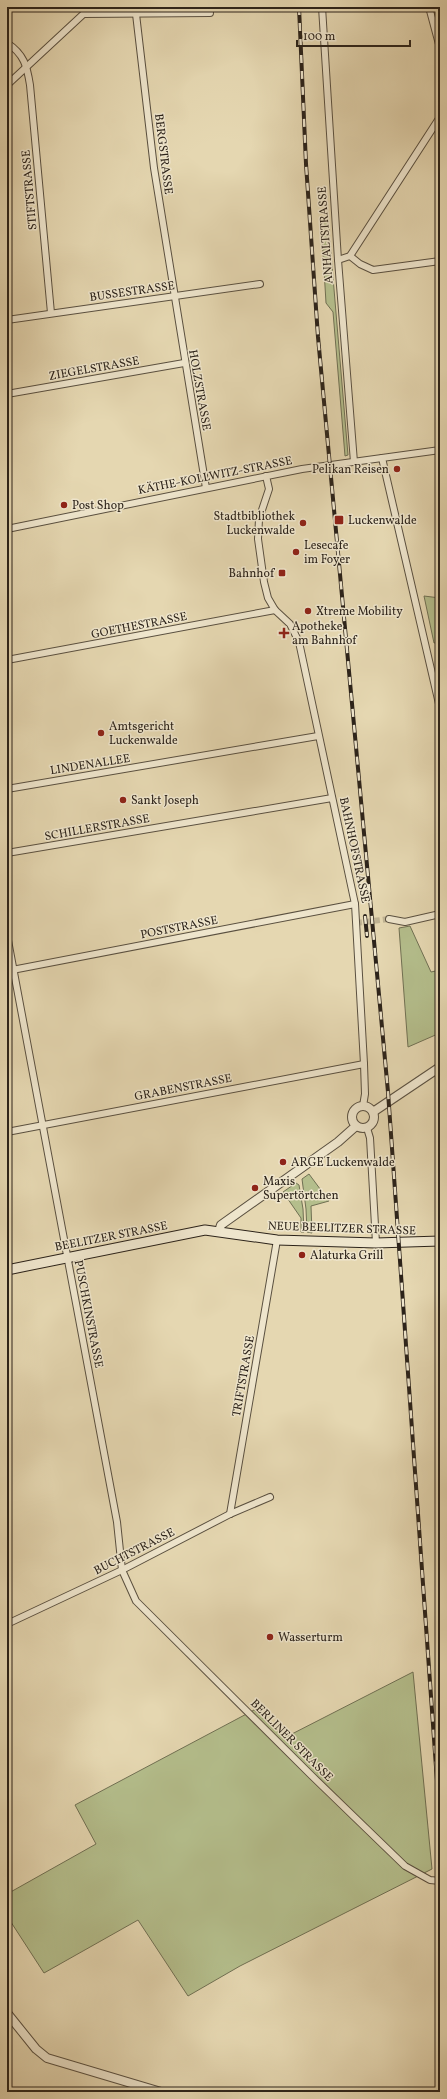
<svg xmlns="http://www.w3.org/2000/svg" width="447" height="2099" font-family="Vollkorn,serif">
	<rect width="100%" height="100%" fill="#e5d7b1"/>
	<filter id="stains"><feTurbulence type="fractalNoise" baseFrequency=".005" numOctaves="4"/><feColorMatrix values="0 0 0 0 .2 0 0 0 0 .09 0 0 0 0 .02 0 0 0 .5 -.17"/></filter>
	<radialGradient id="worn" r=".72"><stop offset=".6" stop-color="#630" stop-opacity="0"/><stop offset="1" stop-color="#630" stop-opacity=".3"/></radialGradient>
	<!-- green -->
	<g fill="#b4be8c" stroke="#707053">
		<polygon points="328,218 348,455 345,456 333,312 326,303 321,219"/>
		<polygon points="424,596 440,598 440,642 434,643"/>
		<polygon points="410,926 431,972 440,970 440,1033 408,1047 399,928"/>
		<polygon points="309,1174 329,1201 311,1206 312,1233 307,1232 306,1209 302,1179"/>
		<polygon points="296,1183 299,1185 303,1209 304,1232 301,1232 301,1218 283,1192"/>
		<polygon points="413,1672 432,1869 240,1966 188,1996 138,1920 44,1973 7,1916 7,1894 96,1844 75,1805 254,1710 286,1737"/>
	</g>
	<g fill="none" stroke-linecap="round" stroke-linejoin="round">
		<!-- minor-tunnel -->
		<polyline stroke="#c0b393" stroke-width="6" stroke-dasharray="6 3" stroke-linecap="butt" points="356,923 389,919"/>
		<defs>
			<g id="minor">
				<polyline points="322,7 338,260 354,462"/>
				<polyline points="429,7 440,48"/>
				<polyline points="84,14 210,13"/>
				<polyline points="136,14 154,168 206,488"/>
				<path d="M7 43C24 54 27 66 30 85L51 313"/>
				<polyline points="7,85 91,7"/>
				<polyline points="350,256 360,264 373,270 440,261"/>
				<polyline points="338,260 350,256 440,117"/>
				<polyline points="7,320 260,284"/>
				<polyline points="7,394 184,363"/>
				<polyline points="382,458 440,708"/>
				<polyline points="266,476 269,489 259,519 258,539 264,582 268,598 275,610 290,624 299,642 355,904 364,1064 365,1094 363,1106"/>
				<polyline points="7,529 302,469 440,450"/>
				<polyline points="7,660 275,610"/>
				<polyline points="7,789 318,736"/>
				<polyline points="7,853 332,798"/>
				<polyline points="389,919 405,922 440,914"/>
				<polyline points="7,935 117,1522 122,1570 136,1601 312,1776 405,1866 430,1880 440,1881"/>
				<polyline points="7,971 355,904"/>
				<polyline points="367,1128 370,1138 376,1243"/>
				<polyline points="7,1132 364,1064"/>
				<polyline points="230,1514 277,1240"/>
				<polyline points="7,1624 122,1570 230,1514 270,1497"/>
			</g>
			<g id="tertiary">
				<circle cx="363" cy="1117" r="11"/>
				<polyline points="373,1112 440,1067"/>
				<polyline points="219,1231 221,1225 338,1142 356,1126"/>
				<polyline points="7,2013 36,2049 47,2058 161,2092"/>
			</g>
			<polyline id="secondary" points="7,1270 205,1230 277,1240 376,1243 440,1241"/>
		</defs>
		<!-- minor casing -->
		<use href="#minor" stroke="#5a5040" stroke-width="8"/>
		<!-- tertiary casing -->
		<use href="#tertiary" stroke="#5a5040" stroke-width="10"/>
		<!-- secondary casing -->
		<use href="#secondary" stroke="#2c231a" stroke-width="11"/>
		<!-- minor -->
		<use href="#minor" stroke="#eee5cc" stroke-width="6"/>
		<!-- tertiary -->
		<use href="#tertiary" stroke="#eee5cc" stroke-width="8"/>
		<!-- secondary -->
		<use href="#secondary" stroke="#eee5cc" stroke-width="9"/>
		<defs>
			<g id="rail">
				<polyline points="299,7 306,164 318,337 388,1092 440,1823"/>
				<polyline points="365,916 367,936"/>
			</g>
		</defs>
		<!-- rail casing -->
		<use href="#rail" stroke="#2c231a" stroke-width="4"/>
		<!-- rail -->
		<use href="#rail" stroke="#eee5cc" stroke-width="2.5" stroke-dasharray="8" stroke-linecap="butt"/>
	</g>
	<!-- markers -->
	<g fill="#8f2418" stroke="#eee5cc" stroke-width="1.5">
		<circle cx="397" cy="469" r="4"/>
		<circle cx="64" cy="505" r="4"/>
		<rect x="334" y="515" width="10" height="10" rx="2"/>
		<circle cx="303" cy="523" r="4"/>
		<circle cx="296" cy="552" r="4"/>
		<rect x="278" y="569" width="8" height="8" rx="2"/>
		<circle cx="308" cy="611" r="4"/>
		<path d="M282 627h4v4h4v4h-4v4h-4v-4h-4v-4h4z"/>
		<circle cx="101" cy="733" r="4"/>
		<circle cx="123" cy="800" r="4"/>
		<circle cx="283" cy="1162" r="4"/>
		<circle cx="255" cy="1188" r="4"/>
		<circle cx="302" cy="1255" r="4"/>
		<circle cx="270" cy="1637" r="4"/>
	</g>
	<g text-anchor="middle" stroke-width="3" stroke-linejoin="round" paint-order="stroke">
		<!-- street labels -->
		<g font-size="12" fill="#2c231a" stroke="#eee5cc">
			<text transform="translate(164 154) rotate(83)" y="4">BERGSTRASSE</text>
			<text transform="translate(29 190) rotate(-95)" y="4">STIFTSTRASSE</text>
			<text transform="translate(325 235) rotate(-94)" y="4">ANHALTSTRASSE</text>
			<text transform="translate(132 291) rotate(-8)" y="4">BUSSESTRASSE</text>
			<text transform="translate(94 368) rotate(-10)" y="4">ZIEGELSTRASSE</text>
			<text transform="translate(200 390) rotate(80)" y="4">HOLZSTRASSE</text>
			<text transform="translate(215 475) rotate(-11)" y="4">KÄTHE-KOLLWITZ-STRASSE</text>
			<text transform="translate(139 625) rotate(-11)" y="4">GOETHESTRASSE</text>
			<text transform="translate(90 764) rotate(-9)" y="4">LINDENALLEE</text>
			<text transform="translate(97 827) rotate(-10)" y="4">SCHILLERSTRASSE</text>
			<text transform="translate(355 850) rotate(78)" y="4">BAHNHOFSTRASSE</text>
			<text transform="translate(179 927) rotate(-11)" y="4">POSTSTRASSE</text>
			<text transform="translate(183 1087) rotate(-11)" y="4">GRABENSTRASSE</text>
			<text transform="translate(342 1228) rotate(2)" y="4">NEUE BEELITZER STRASSE</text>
			<text transform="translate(111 1236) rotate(-11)" y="4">BEELITZER STRASSE</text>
			<text transform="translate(89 1314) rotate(79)" y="4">PUSCHKINSTRASSE</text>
			<text transform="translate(243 1376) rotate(-80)" y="4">TRIFTSTRASSE</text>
			<text transform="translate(134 1551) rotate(-27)" y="4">BUCHTSTRASSE</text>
			<text transform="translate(292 1740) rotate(45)" y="4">BERLINER STRASSE</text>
		</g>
		<!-- poi labels -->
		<g font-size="12" fill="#2c231a" stroke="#eee5cc" text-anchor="start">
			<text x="389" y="473" text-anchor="end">Pelikan Reisen</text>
			<text x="72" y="509">Post Shop</text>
			<text x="295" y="520" text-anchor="end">Stadtbibliothek<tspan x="295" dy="14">Luckenwalde</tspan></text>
			<text x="348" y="524">Luckenwalde</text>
			<text x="304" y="549">Lesecafe<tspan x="304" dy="14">im Foyer</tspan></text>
			<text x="274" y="577" text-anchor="end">Bahnhof</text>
			<text x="316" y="615">Xtreme Mobility</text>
			<text x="292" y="630">Apotheke<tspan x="292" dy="14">am Bahnhof</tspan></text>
			<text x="109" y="730">Amtsgericht<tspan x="109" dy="14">Luckenwalde</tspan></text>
			<text x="131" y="804">Sankt Joseph</text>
			<text x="291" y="1166">ARGE Luckenwalde</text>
			<text x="263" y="1185">Maxis<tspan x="263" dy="14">Supertörtchen</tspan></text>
			<text x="310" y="1259">Alaturka Grill</text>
			<text x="278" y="1641">Wasserturm</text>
		</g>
	</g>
	<!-- margin -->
	<rect width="447" height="2099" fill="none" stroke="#e5d7b1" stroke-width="24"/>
	<rect x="8" y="8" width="431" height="2083" fill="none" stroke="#2c231a" stroke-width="2"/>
	<rect x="12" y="12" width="423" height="2075" fill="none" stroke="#2c231a"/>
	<!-- scale -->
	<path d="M297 40v6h113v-6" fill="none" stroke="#2c231a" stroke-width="2"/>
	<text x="303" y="40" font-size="12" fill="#2c231a" stroke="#eee5cc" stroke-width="3" paint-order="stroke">100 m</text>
	<rect width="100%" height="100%" filter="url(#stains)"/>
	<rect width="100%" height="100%" fill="url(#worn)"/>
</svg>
